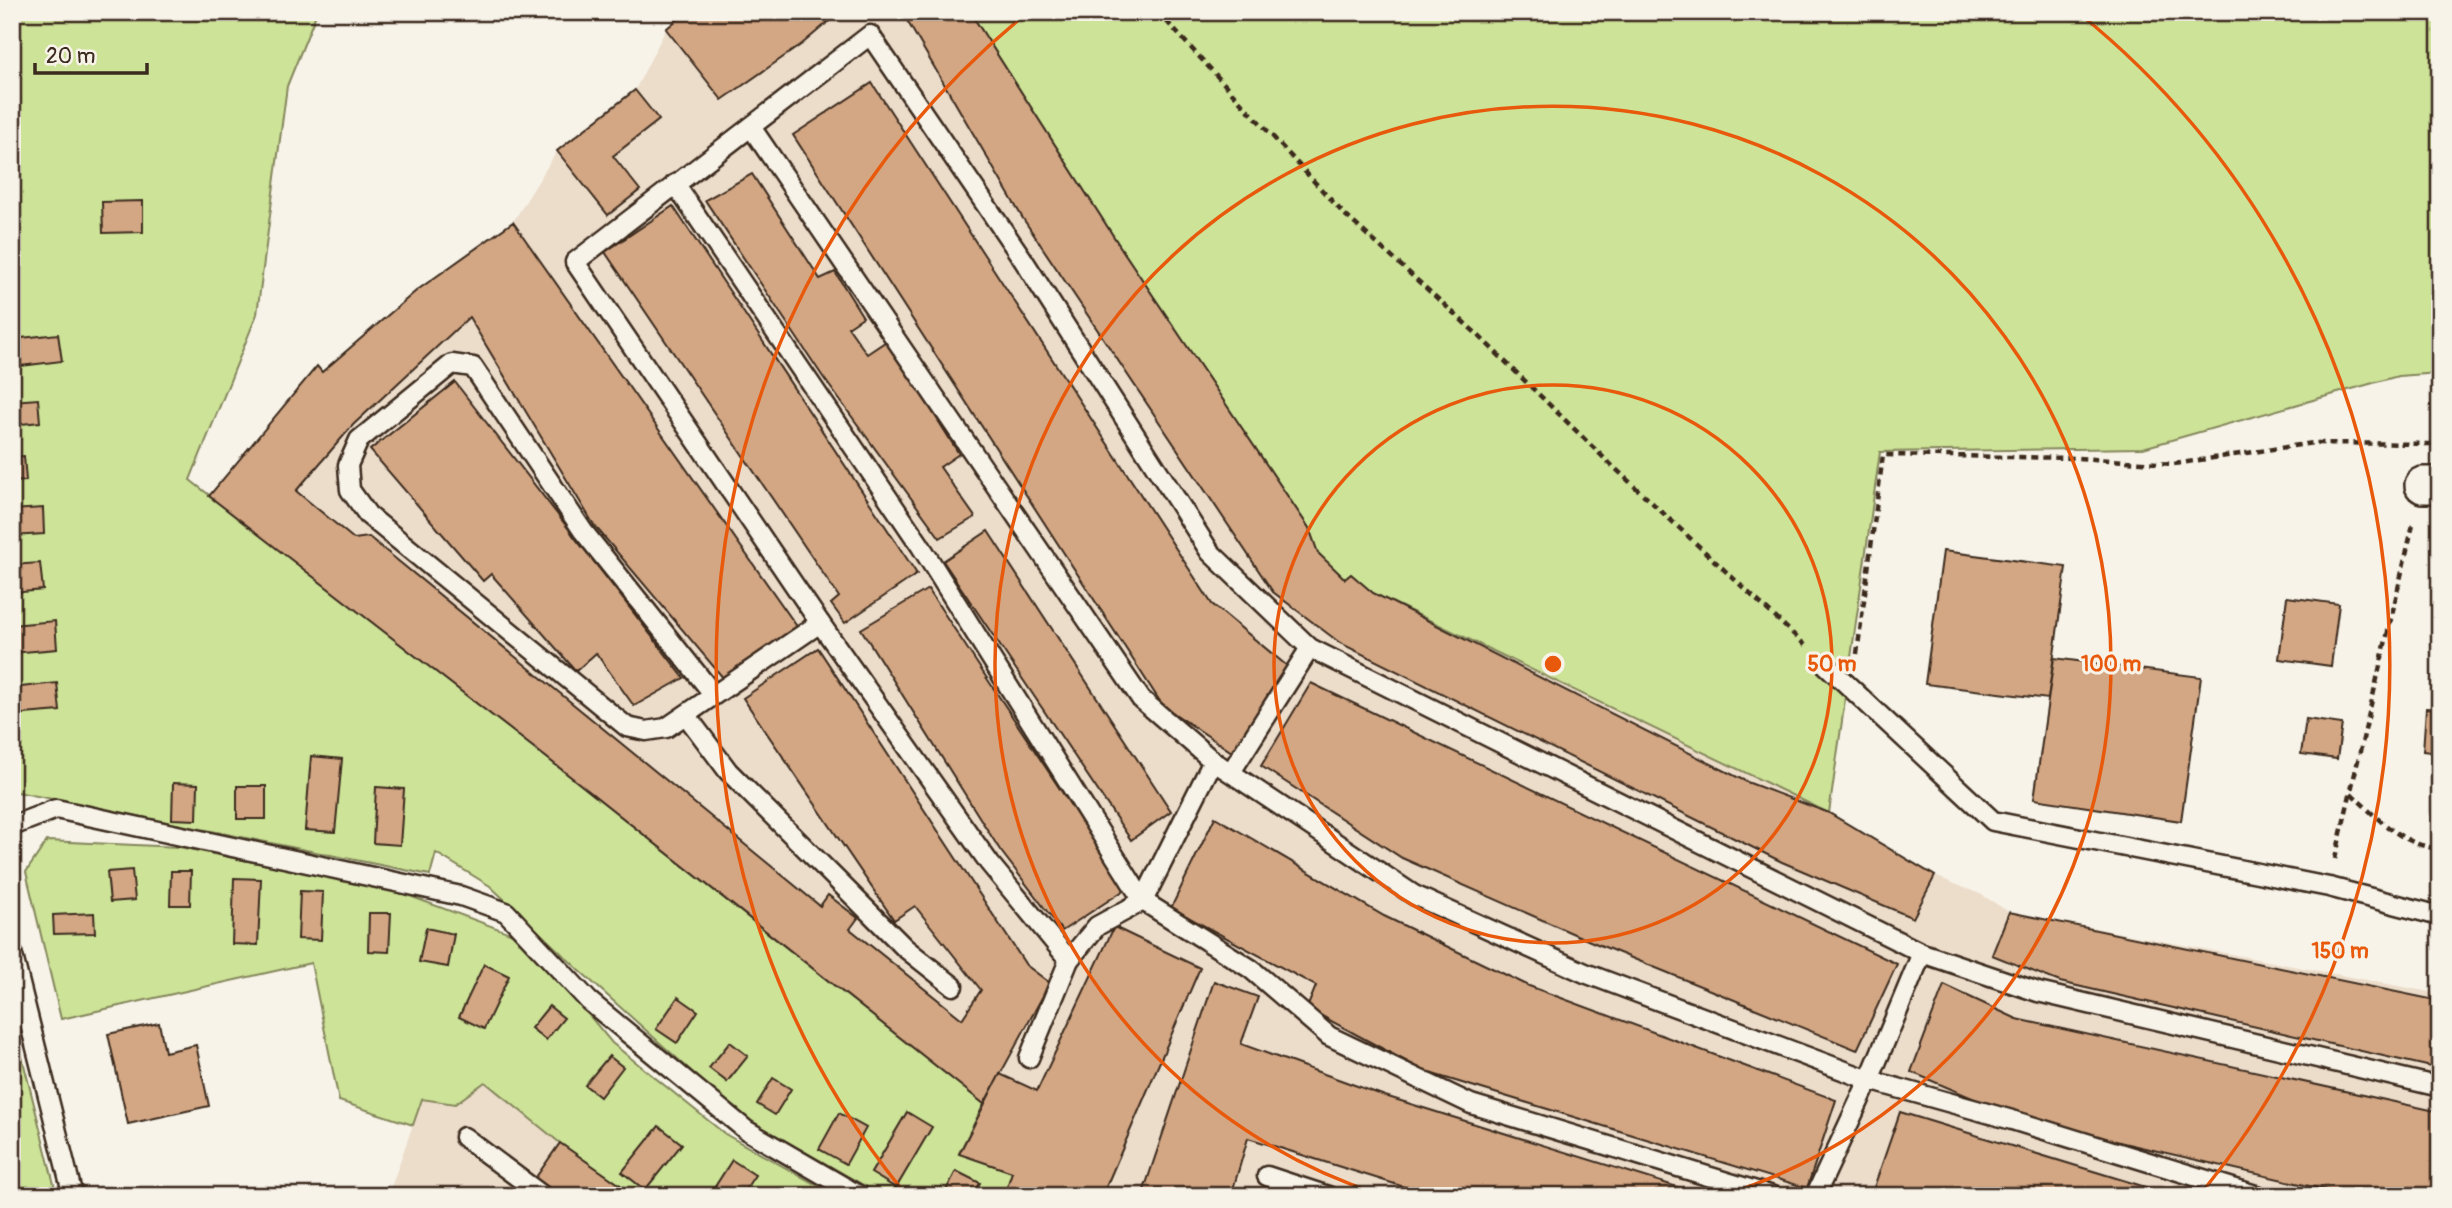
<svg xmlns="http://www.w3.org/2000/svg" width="2452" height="1208" font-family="Pangolin,sans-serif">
	<rect width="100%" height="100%" fill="#f7f3e8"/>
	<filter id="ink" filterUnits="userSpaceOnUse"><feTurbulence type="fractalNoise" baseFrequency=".0143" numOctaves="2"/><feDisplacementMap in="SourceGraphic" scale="14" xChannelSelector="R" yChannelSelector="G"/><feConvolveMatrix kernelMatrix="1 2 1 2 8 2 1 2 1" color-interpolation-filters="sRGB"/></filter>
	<g filter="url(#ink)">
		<!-- built -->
		<g fill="#ecdcca">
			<polygon points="686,12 970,12 1121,248 1309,528 1346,579 1351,574 1373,593 1829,813 1935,876 1982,895 2009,912 2440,994 2440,1196 1004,1196 959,1154 984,1105 209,496 317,366 323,372 416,291 513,222 557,151 635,90 666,29"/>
			<polygon points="485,1082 560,1143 636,1196 388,1196 422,1099 455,1104"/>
		</g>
		<!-- green -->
		<g fill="#cde398" stroke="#84865b" stroke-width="2">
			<polygon points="12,12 317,12 287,86 257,314 190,480 547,758 984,1104 959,1153 1012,1172 1004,1196 883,1196 741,1116 579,970 490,886 436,853 430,875 12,791"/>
			<polygon points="970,12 2440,12 2440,373 2398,376 2143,448 1880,452 1829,813 1373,593 1351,574 1345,579 1318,553 1309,528 1121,248"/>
			<polygon points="47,841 179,847 396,891 526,939 612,1043 725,1134 836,1196 636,1196 560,1143 485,1082 455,1104 422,1099 413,1125 339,1101 311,963 61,1019 26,872"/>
			<polygon points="12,1017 57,1196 12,1196"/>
		</g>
		<!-- building -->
		<g fill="#d3a784" stroke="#3b2a1e" stroke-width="2">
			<polygon points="686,12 840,12 802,44 722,100 666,29"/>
			<polygon points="902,12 970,12 1121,248 1309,528 1318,553 1345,579 1351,574 1373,593 1747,782 1829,813 1935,876 1913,918 1782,862 1340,643 1273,592 1022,217"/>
			<polygon points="872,83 1212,604 1292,670 1238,756 1163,706 793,135"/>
			<polygon points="635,90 659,120 613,156 640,190 608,215 557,151"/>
			<polygon points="752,174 820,279 835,272 863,317 848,327 867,354 888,340 959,454 940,467 975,517 940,538 823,377 705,200"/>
			<polygon points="143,201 143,232 103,233 102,202"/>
			<polygon points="673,206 917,574 845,623 831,604 839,597 605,252"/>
			<polygon points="513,222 798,628 724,679 594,525 469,317 353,425 296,491 354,539 369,537 820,906 828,895 858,918 850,929 962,1019 981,990 915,906 894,920 743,698 818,648 1026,965 1050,983 984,1104 547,758 209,496 317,366 322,372 416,291"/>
			<polygon points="58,334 62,361 12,367 12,339"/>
			<polygon points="455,382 684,678 634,706 596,653 576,671 491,574 483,581 370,450"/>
			<polygon points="38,399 40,422 12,425 12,401"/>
			<polygon points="24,456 26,481 12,482 12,457"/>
			<polygon points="43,508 44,534 12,536 12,510"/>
			<polygon points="988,531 1171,811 1131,840 943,561"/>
			<polygon points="1943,551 2066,567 2048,699 1925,684"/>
			<polygon points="40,563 43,590 12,593 12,565"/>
			<polygon points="928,589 1126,889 1062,931 1000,850 861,629"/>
			<polygon points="2287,597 2339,604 2331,666 2279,659"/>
			<polygon points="55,621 57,649 12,653 12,625"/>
			<polygon points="2054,658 2201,677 2181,821 2034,799"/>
			<polygon points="57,683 60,711 12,715 12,688"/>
			<polygon points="1311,683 1897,964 1857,1050 1590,941 1402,858 1261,766"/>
			<polygon points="2426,708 2440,709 2440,753 2423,751"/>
			<polygon points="2306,719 2342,724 2337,759 2301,754"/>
			<polygon points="311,756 342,759 335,832 305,830"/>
			<polygon points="2440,772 2440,812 2437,812"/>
			<polygon points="173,783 198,784 197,820 172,819"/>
			<rect x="237" y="786" width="29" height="33"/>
			<polygon points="376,787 404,789 400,845 373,843"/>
			<polygon points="1215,817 1384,916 1529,986 1836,1100 1807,1188 1426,1072 1307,1008 1316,986 1171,908"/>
			<polygon points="132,870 135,900 110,902 107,872"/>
			<polygon points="171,871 191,871 190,905 170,905"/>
			<polygon points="234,878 261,879 258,945 232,944"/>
			<polygon points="300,891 323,892 321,940 298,939"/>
			<polygon points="2009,912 2440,1001 2440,1069 2060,982 1992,955"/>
			<polygon points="94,913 95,933 54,934 53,915"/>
			<polygon points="369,913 391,913 389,952 368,951"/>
			<polygon points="1114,927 1200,968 1103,1194 1106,1196 1004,1196 1012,1172 959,1154 1000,1074 1037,1091"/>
			<polygon points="426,928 454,934 448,967 419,962"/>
			<polygon points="484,964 509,976 484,1029 459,1017"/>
			<polygon points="1214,981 1258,997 1241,1044 1385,1096 1706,1196 1433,1196 1248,1138 1231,1196 1142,1196"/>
			<polygon points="1944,985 2017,1019 2440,1112 2440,1196 2352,1196 2024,1120 1911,1072"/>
			<polygon points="678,997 698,1011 677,1043 656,1029"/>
			<polygon points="549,1006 564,1018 546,1040 531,1028"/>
			<polygon points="159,1023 165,1052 196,1045 209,1106 128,1124 108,1034"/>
			<polygon points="730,1042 748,1056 727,1082 709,1068"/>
			<polygon points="609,1056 623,1067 600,1097 585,1085"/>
			<polygon points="773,1078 791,1089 775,1115 757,1104"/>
			<polygon points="907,1112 932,1127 896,1188 871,1173"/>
			<polygon points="1900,1112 2175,1196 1871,1196"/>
			<polygon points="839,1113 866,1128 846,1164 819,1149"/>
			<polygon points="659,1126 682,1144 645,1190 622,1172"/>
			<polygon points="560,1143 636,1196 557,1196 534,1180"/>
			<polygon points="732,1160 755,1175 741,1196 716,1196 711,1193"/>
			<polygon points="956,1171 980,1183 973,1196 943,1196"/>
			<polygon points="516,1187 530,1196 510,1196"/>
			<polygon points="466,1189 477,1196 462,1196"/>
		</g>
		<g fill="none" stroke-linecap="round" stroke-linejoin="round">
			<defs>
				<g id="service">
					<polyline points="751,127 1141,699 1213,761 1414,895 1585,973 1869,1080 2012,1120 2259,1196"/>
					<polyline points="675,184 920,545 1143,901 1251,969 1329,1036 1471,1104 1773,1196"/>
					<polyline points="1825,664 1993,821 2329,887 2440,916"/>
					<polyline points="714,695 583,531 473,367 452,364 359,440 348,465 350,490 368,515 627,727 646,731 666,728 820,623"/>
					<polyline points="686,715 728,771 905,948 953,986"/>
					<polyline points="1231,772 1310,648"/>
					<polyline points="12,826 56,809 461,896 506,912 589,1001 746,1130 860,1196"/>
					<polyline points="12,952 73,1196"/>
					<polyline points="1069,960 990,864 820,623 575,262 870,35 1022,258 1210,552 1310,648 1922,953 2038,992 2440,1087"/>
					<polyline points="1029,1058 1069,960 1097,926 1143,901 1213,761"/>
					<polyline points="464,1137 543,1196"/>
					<polyline points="1267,1176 1328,1196"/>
					<polyline points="1815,1196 1869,1080 1922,953"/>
				</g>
				<polyline id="minor" points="2423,485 2440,485"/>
			</defs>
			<!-- service casing -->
			<use href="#service" stroke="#3b2a1e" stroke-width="23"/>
			<!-- minor casing -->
			<use href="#minor" stroke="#3b2a1e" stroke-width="40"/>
			<!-- path -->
			<g stroke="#3b2a1e" stroke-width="4.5" stroke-dasharray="7 5" stroke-linecap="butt">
				<polyline points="1158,12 1344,214 1479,336 1604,458 1805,645"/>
				<polyline points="1857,654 1883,455 2077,458 2174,464 2313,443 2435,444"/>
				<path d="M2351 793C2379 820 2400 844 2440 849"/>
				<polyline points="2335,859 2414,520"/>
			</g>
			<!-- service -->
			<use href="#service" stroke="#f7f3e8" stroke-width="18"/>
			<!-- minor -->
			<use href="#minor" stroke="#f7f3e8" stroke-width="35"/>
		</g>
	</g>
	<!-- distance rings -->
	<g fill="none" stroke="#e8590c" stroke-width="3.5">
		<circle cx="1553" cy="664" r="279"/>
		<path d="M1381 1195A558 558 0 1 1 1725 1195"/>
		<path d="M903 1191A837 837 0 0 1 1026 14M2080 14A837 837 0 0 1 2203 1191"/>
	</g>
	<circle cx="1553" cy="664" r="10" fill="#e8590c" stroke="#f7f3e8" stroke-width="3.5"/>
	<g font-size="21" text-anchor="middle" font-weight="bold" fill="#e8590c" stroke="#f7f3e8" stroke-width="6" stroke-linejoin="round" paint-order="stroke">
		<text x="1832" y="671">50 m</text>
		<text x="2111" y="671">100 m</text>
		<text x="2340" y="958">150 m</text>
	</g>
	<!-- margin -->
	<rect width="2452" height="1208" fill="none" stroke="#f7f3e8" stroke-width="42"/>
	<rect x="21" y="21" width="2410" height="1166" fill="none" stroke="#3b2a1e" stroke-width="2.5" filter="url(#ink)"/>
	<!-- scale -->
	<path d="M35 63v10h112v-10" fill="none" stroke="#3b2a1e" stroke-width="3.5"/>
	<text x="46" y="63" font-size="21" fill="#3b2a1e" stroke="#f7f3e8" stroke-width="5" paint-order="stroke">20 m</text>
</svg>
